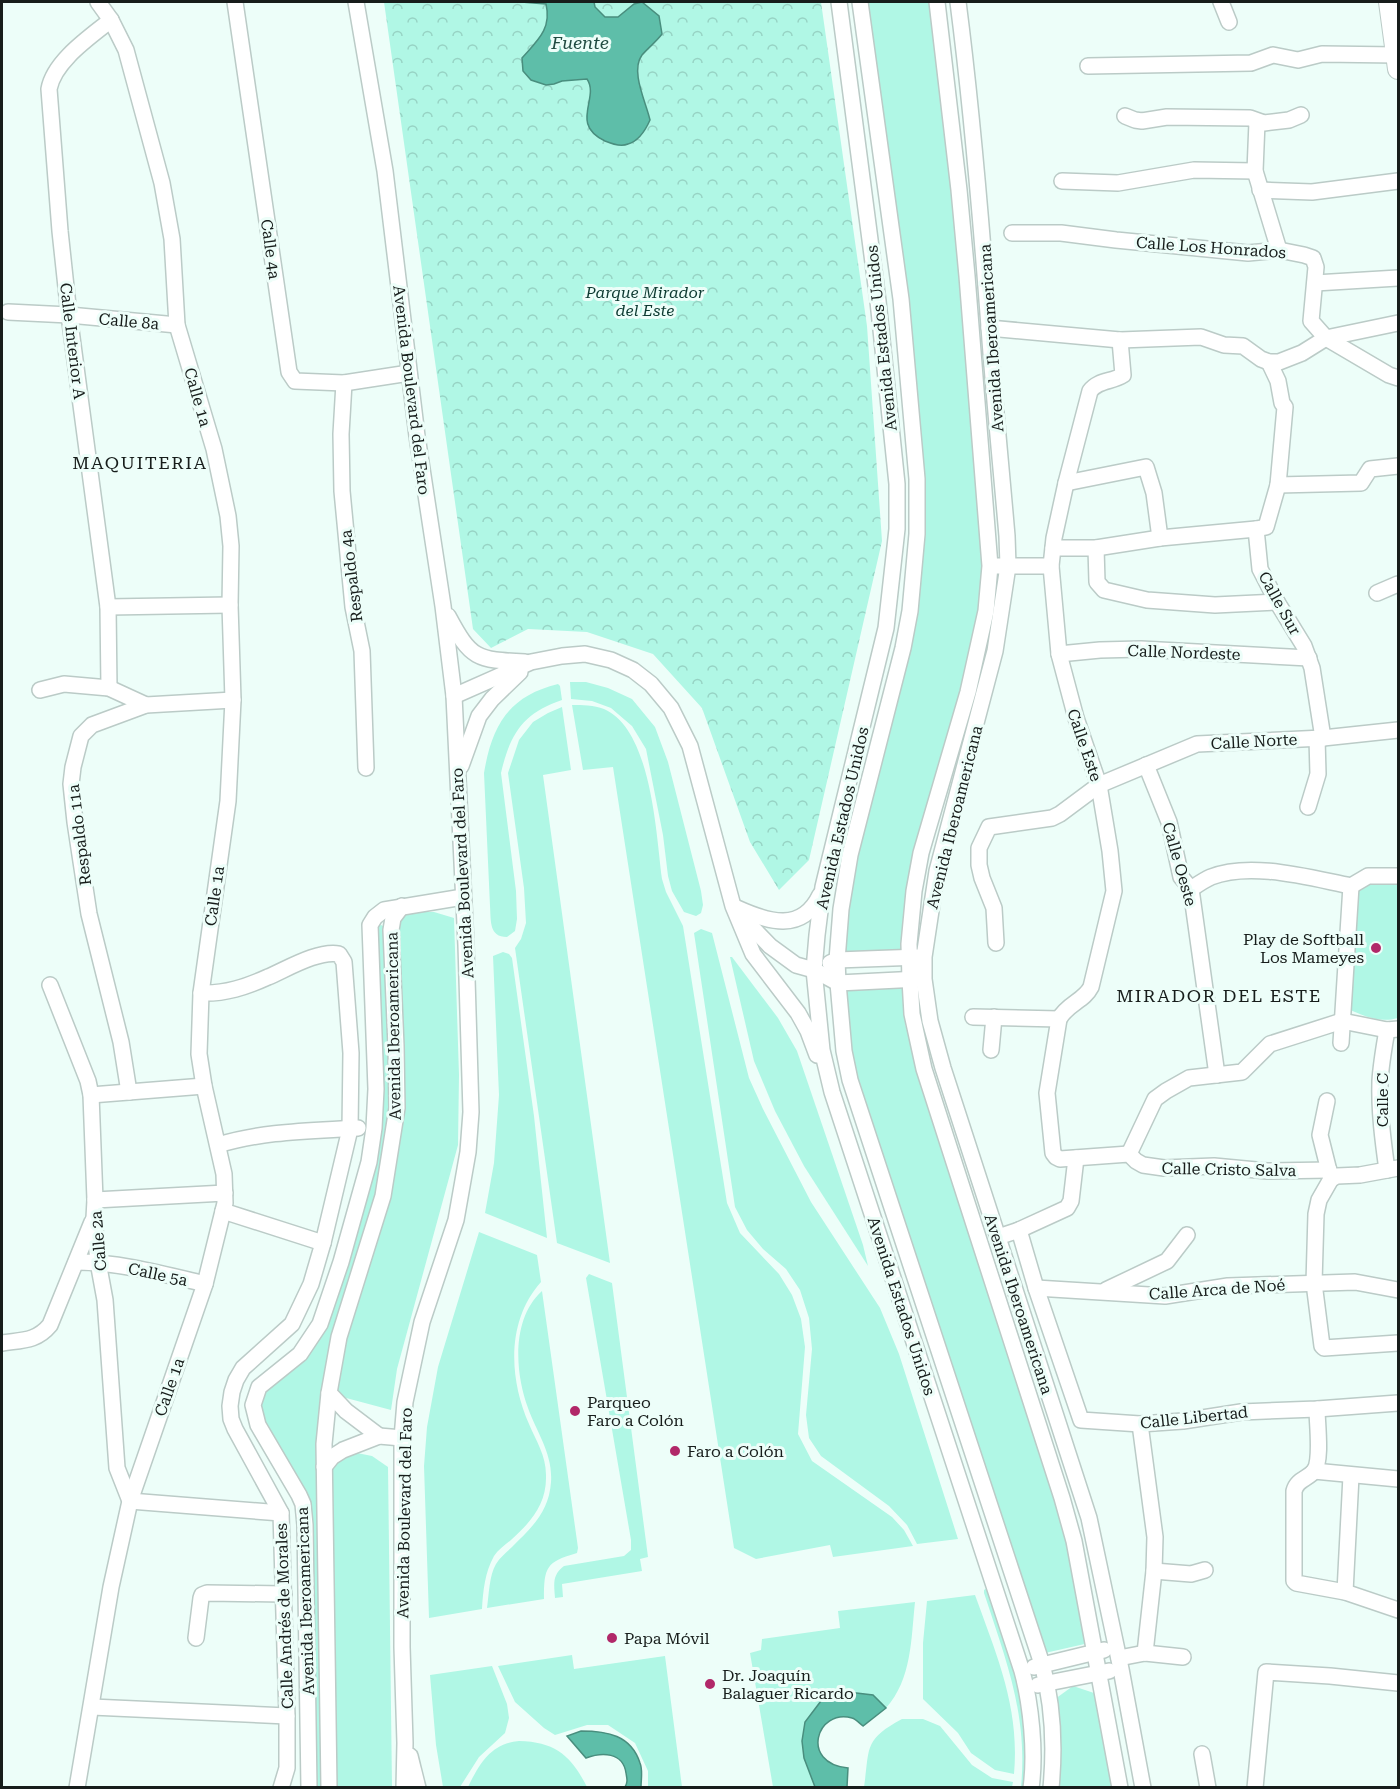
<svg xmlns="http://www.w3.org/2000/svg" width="1400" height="1789" font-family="'Roboto Serif',serif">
	<defs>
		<pattern id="park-crowns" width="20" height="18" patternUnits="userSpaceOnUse" patternTransform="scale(1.5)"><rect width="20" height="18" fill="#b0f7e5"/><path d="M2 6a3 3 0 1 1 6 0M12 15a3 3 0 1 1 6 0" fill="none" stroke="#97d3c4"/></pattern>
	</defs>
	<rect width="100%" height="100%" fill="#edfef9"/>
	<!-- grass -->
	<g fill="#b0f7e5">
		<polygon points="865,2 929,2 959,244 985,565 981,601 964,686 921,832 903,919 905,952 845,953 846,905 894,708 922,531"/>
		<polygon points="570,682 586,682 608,688 632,699 655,727 668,762 701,891 703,905 701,913 696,916 684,912 672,891 668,876 663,835 646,749 632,726 611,708 592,701 571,699"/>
		<path d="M558 684 560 686 562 700C523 713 510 734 501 773L516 891 517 919 515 931 507 937C489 937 491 921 490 906L484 773C492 725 509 696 558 684Z"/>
		<path d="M572 705C582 705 594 705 604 709 652 730 656 834 662 879L666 892 683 926 727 1203 740 1233 779 1274 792 1295 801 1319 805 1347 798 1434 812 1461 892 1517 904 1530 913 1546 833 1557 830 1545 756 1559 734 1548 613 767 583 770Z"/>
		<polygon points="562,707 571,770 543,775 610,1263 557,1243 515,948 521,939 526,923 524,888 508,773 519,740 533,722 548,713"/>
		<path d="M1398 877V1018C1380 1023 1367 1017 1350 1010L1356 886Z"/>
		<polygon points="414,912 434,912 454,918 459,1075 458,1145 397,1369 391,1410 335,1395 345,1334 388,1195 397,933 400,918"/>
		<polygon points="381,925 387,928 394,1110 377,1203 326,1393 325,1787 312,1787 308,1531 255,1405 262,1387 303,1354 371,1163 375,928"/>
		<polygon points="701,929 712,933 749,1078 763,1109 811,1202 880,1308 899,1354 958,1539 917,1544 907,1525 889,1506 821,1456 809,1438 806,1415 812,1349 809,1318 800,1290 786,1269 763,1249 747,1230 735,1207 694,933"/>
		<polygon points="503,952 509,954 512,958 534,1116 547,1238 485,1213 494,1163 499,1095 493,956"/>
		<polygon points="730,957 732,957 778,1018 797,1051 863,1245 868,1266 804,1166 775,1111 754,1061"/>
		<polygon points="904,986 905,1024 955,1183 1032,1419 1068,1546 1089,1643 1045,1653 850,1062 844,988"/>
		<path d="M479 1232 537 1255 541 1282C506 1321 509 1379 529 1424 536 1441 546 1455 546 1475 547 1504 531 1522 511 1540 505 1545 498 1550 494 1556 485 1572 483 1591 482 1609L429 1618 424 1466 427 1427 438 1367Z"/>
		<path d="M589 1274 612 1283 648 1557 640 1559 642 1571 562 1584 563 1597 555 1598C554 1584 552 1575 564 1566L624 1556 631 1550V1540L586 1278Z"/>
		<path d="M542 1291 578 1548 577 1553C546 1562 544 1567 544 1599L487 1608C489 1595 489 1576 496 1564 500 1557 507 1552 512 1547 532 1527 549 1512 551 1482 553 1454 537 1433 528 1408 515 1373 511 1319 542 1291Z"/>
		<polygon points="352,1452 372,1456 388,1467 392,1787 334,1787 329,1476 335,1464"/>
		<path d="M987 1588 989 1591 1019 1679 1027 1742 1025 1787H1021C1028 1715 1006 1660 984 1593V1590Z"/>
		<path d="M975 1595C997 1656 1020 1708 1014 1774L995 1770 971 1753 958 1733 923 1699V1643L927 1601Z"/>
		<path d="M915 1602C911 1639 912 1679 886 1708L873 1695 821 1701 804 1757 815 1787H773L750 1653 761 1650 762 1639 840 1628 838 1611Z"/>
		<polygon points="572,1655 574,1669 665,1656 682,1787 648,1787 648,1771 635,1743 608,1725 587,1725 555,1735 544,1728 515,1702 498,1666"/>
		<polygon points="492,1666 507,1704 509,1718 505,1733 479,1757 460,1787 443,1787 436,1745 430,1675"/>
		<polygon points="1073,1686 1094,1693 1112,1771 1112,1787 1057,1787 1055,1699"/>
		<path d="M902 1719H923L940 1726 972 1765 992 1778 1013 1782 1012 1787H864C870 1748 863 1740 902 1719Z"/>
		<path d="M519 1741C556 1742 571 1756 587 1787H468C479 1764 491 1743 519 1741Z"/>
	</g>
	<!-- park -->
	<polygon fill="url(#park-crowns)" points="384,2 821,2 867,326 882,541 809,860 779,890 750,842 702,708 653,654 587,632 528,629 491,648 473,629"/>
	<!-- water -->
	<g fill="#5ebea9" stroke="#498e7e" stroke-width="1.5">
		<path d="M521 2H594L595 7 605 17H618L634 4 642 2 659 16 662 34C656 42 648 48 642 55 630 71 646 102 650 120 646 129 639 141 628 144 621 147 612 144 605 141 569 124 600 98 587 79L562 81 554 84 546 85 531 80 523 71 522 58C537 41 552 29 546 4Z"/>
		<path d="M848 1692 873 1695 886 1708 863 1726C860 1724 856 1719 852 1718 817 1708 799 1763 848 1768L847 1787H815L804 1758 802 1741 805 1722 821 1701Z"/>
		<path d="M581 1731C607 1731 631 1735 640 1763 643 1770 641 1780 641 1787H625C628 1782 627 1779 626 1773 623 1752 602 1752 586 1758L567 1736Z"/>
	</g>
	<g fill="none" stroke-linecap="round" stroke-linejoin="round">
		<defs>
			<g id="minor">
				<polyline points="235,2 289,372 295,381 344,383 409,373"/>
				<polyline points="356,2 385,171 417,436 443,606 454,696 466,945 471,1112 468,1152 456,1220 422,1322 405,1402 402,1438 402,1647 405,1743 404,1788"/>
				<path d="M839 2 878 301 897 484V529L886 628 823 887 817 935 814 970 822 1050 832 1092 1022 1671C1031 1704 1036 1753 1031 1788"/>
				<path d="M860 2 901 299 917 479V534L910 611 903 648 850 855 841 909 837 960 838 983 844 1051 850 1080 1042 1664C1053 1704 1055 1746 1051 1788"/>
				<polyline points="937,2 959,190 967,276 990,566 986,611 968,692 921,853 914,891 909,944 910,980 912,1014 924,1069 1062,1498 1074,1541 1120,1788"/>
				<path d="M958 2C972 110 981 218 989 327 994 397 1001 466 1007 536L1008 566 995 651 937 871 924 957V979L930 1021 943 1068 1089 1518 1121 1669 1143 1788"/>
				<polyline points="1221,2 1229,22"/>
				<polyline points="1088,66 1251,63 1273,55 1298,60 1322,54 1397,55"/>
				<polyline points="1125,116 1135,120 1142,121 1167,117 1250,118 1264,123 1289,120 1301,115"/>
				<polyline points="1257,122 1255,171 1279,250"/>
				<polyline points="1062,181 1118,183 1194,170 1255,171"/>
				<polyline points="1260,190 1312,192 1398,181"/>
				<polyline points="1012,233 1061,233 1116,240 1248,253 1279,250 1304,255 1313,258 1316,267 1311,321 1326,338 1389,375 1398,378"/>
				<polyline points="1315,283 1398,278"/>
				<polyline points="8,312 69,315 177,325"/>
				<polyline points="989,328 1120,340 1201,337 1224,345 1243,346 1261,359 1269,362 1279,362 1302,353 1326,338 1398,323"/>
				<path d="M1120 340 1123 375C1112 382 1098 380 1090 391L1066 483 1054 538 1051 566 1059 654 1076 718 1099 785 1110 851 1114 891 1091 987C1084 1001 1068 1003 1059 1019L1047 1093 1053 1153 1056 1157 1060 1159 1129 1154 1136 1161 1143 1165 1164 1168 1214 1166 1267 1171 1329 1170"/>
				<polyline points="1269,362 1278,381 1282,403 1285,407 1278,485 1266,527 1256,529 1260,569 1277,602 1304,646 1312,668 1323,738"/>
				<polyline points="344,383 341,434 342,491 353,607 362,651 366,768"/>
				<polyline points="1066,483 1146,467 1154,493 1160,538"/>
				<polyline points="1278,485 1361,483 1370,469 1398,466"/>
				<polyline points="1053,548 1096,548 1160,538 1256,529"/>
				<polyline points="1096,548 1097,582 1104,590 1147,600 1215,605 1277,602"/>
				<polyline points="997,566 1051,566"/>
				<polyline points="1377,593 1398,584"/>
				<polyline points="108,607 230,605"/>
				<path d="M448 616C471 659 476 660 525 662"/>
				<polyline points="1059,654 1100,650 1141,649 1309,658"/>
				<path d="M109 688 108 607 69 315 60 231 49 89C54 61 90 37 111 20"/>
				<polyline points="40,690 64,684 109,688 146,705"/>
				<polyline points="454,696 531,662 562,656 585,654 611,660 633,670 651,684 671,708 690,746 733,906 753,954 798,1013 808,1031 817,1055"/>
				<polyline points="1146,765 1169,822 1181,877 1191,889 1217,1075"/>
				<polyline points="461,766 479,716 492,699 520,672"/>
				<polyline points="1308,807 1318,774 1317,738"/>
				<path d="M1191 889C1197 885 1204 880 1211 877 1251 861 1310 878 1351 886L1368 876H1398"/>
				<path d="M737 908C768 922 802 933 820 895"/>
				<polyline points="741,916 770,946 796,965 814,970 838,983 919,979"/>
				<polyline points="996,943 994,908 982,878 979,865 979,848 989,827 1052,818 1060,814 1099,785 1197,744 1323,738 1398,730"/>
				<polyline points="830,963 837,960 920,957"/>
				<polyline points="50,985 88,1081 91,1095 95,1200 94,1218 98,1262 105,1300 117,1468 130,1501 281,1513"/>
				<path d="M201 993C225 994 246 987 268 977 287 969 318 950 339 954L344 962 351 1053 350 1129 323 1243 311 1284 292 1324 243 1368 236 1380 232 1392 230 1406 231 1419 235 1429 281 1513 287 1716V1768L281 1788"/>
				<polyline points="973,1017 1059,1019"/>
				<polyline points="1341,1043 1351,886"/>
				<polyline points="991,1050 994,1017"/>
				<polyline points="129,1092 121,1042 89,914 75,822 71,784 73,767 81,736 92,725 146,705 233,700"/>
				<polyline points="91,1095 204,1086"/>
				<polyline points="1327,1101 1320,1135 1331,1179"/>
				<path d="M218 1145C263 1131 311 1131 358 1128"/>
				<polyline points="1129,1154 1155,1099 1166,1091 1189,1078 1242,1072 1270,1044 1342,1021 1387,1030 1398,1029"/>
				<path d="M1387 1170C1383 1141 1379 1111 1380 1081 1381 1064 1384 1047 1387 1030"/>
				<polyline points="1331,1179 1319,1200 1316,1214 1314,1283 1322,1346 1324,1348 1398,1343"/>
				<polyline points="1331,1179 1337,1176 1360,1175 1398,1168"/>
				<polyline points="95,1200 225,1193"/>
				<polyline points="223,1211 323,1243"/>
				<polyline points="1019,1230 1036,1288 1081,1420 1140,1424 1183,1421 1241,1412 1317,1409 1398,1403"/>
				<polyline points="998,1237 1019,1230 1067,1208 1071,1201 1076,1158"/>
				<path d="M76 1262C119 1262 163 1274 205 1284"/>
				<polyline points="1036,1288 1165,1296 1228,1286 1355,1282 1398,1290"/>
				<polyline points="1106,1290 1167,1261 1187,1235"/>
				<path d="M2 1343C21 1340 36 1342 50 1325L92 1222"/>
				<polyline points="329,1393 346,1411 379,1436"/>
				<path d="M1317 1409C1317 1423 1322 1461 1314 1471 1308 1479 1297 1479 1294 1491V1581L1296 1583 1345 1592 1398 1610"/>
				<polyline points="1140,1424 1155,1537 1154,1571 1145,1653"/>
				<polyline points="324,1467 332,1457 343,1450 379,1436 402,1438"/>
				<polyline points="1314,1471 1398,1479"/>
				<polyline points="1154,1571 1191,1574 1205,1570"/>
				<polyline points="1345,1592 1351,1476"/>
				<polyline points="196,1638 201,1598 202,1595 207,1593 284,1594"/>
				<polyline points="1119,1658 1145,1653 1183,1657"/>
				<polyline points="1034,1667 1104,1650"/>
				<polyline points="1038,1685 1109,1671"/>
				<polyline points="92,1707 287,1716"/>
				<polyline points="1202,1754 1208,1788"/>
				<polyline points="410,1756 418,1788"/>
				<polyline points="77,1788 111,1587 130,1501 205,1284 225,1203 224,1174 204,1086 199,1054 201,993 228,801 233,700 230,605 231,546 228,516 214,449 177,325 172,239 162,183 126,50 111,20 98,2"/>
				<polyline points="309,1788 305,1525 303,1504 299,1495 258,1425 253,1405 259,1387 300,1354 320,1324 341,1262 369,1162 374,1128 376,1089 370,925 375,917 384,910 463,897"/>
				<polyline points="329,1788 324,1444 329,1393 339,1337 383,1196 397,1108 396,1046 391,930 393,918 402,906"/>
				<polyline points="1255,1788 1266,1672 1330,1676 1398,1683"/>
			</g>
			<polyline id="major" points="1389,2 1398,69"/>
		</defs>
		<!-- minor casing -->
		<use href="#minor" stroke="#bbcbc7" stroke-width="18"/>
		<!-- major casing -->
		<use href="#major" stroke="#bbcbc7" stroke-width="22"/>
		<!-- minor -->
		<use href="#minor" stroke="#fff" stroke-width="15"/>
		<!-- major -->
		<use href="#major" stroke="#fff" stroke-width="20"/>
	</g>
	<!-- markers -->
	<g fill="#b12869" stroke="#edfef9" stroke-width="2">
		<circle cx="1376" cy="948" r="6"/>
		<circle cx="575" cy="1411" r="6"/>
		<circle cx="675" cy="1451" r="6"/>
		<circle cx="612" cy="1638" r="6"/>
		<circle cx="710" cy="1684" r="6"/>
	</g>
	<g text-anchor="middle" stroke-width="6" stroke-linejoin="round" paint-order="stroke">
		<!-- street labels -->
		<g font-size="16" fill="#171d1b" stroke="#edfef9">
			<text transform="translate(1211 247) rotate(4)" y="6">Calle Los Honrados</text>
			<text transform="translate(271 249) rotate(82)" y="6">Calle 4a</text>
			<text transform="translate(129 321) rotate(5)" y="6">Calle 8a</text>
			<text transform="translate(881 338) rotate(-96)" y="6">Avenida Estados Unidos</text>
			<text transform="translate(991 338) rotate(-94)" y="6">Avenida Iberoamericana</text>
			<text transform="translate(73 341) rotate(83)" y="6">Calle Interior A</text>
			<text transform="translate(412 390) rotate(83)" y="6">Avenida Boulevard del Faro</text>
			<text transform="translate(198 397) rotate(74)" y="6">Calle 1a</text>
			<text transform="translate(351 576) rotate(-97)" y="6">Respaldo 4a</text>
			<text transform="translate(1280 603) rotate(61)" y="6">Calle Sur</text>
			<text transform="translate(1184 652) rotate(2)" y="6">Calle Nordeste</text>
			<text transform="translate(1254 741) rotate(-3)" y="6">Calle Norte</text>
			<text transform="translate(1085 745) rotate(71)" y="6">Calle Este</text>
			<text transform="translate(954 817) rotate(-76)" y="6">Avenida Iberoamericana</text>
			<text transform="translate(842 818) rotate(-77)" y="6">Avenida Estados Unidos</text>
			<text transform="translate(79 835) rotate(-97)" y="6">Respaldo 11a</text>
			<text transform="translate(1180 864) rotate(74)" y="6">Calle Oeste</text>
			<text transform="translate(462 873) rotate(-93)" y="6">Avenida Boulevard del Faro</text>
			<text transform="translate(214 896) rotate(-82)" y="6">Calle 1a</text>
			<text transform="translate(393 1026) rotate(-91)" y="6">Avenida Iberoamericana</text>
			<text transform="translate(1382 1100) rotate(-90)" y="6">Calle C</text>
			<text transform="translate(1229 1169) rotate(1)" y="6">Calle Cristo Salva</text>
			<text transform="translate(98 1241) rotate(-95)" y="6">Calle 2a</text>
			<text transform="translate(158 1274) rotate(12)" y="6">Calle 5a</text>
			<text transform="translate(1217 1289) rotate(-4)" y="6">Calle Arca de Noé</text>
			<text transform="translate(1019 1304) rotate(72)" y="6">Avenida Iberoamericana</text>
			<text transform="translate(902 1306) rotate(72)" y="6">Avenida Estados Unidos</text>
			<text transform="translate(169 1387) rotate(-71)" y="6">Calle 1a</text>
			<text transform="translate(1194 1417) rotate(-6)" y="6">Calle Libertad</text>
			<text transform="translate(404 1513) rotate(-89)" y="6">Avenida Boulevard del Faro</text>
			<text transform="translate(305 1601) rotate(-92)" y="6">Avenida Iberoamericana</text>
			<text transform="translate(284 1616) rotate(-92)" y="6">Calle Andrés de Morales</text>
		</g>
		<!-- park labels -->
		<g font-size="16" font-style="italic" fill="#0d3a31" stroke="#edfef9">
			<text x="645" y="298">Parque Mirador<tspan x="645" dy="18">del Este</tspan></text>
		</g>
		<!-- poi labels -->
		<g font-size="16" fill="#171d1b" stroke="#edfef9" text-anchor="start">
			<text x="1364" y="945" text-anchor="end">Play de Softball<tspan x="1364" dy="18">Los Mameyes</tspan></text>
			<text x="587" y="1408">Parqueo<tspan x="587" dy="18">Faro a Colón</tspan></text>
			<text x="687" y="1457">Faro a Colón</text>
			<text x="624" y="1644">Papa Móvil</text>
			<text x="722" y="1681">Dr. Joaquín<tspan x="722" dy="18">Balaguer Ricardo</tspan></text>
		</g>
		<!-- water labels -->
		<g font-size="18" font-style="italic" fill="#214c42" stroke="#edfef9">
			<text x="580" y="49">Fuente</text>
		</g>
		<!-- neighbourhood labels -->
		<g font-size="18" letter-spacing="1.5" fill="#171d1b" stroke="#edfef9">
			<text x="140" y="469">MAQUITERIA</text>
			<text x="1219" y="1002">MIRADOR DEL ESTE</text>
		</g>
	</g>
	<!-- border -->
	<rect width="1400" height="1789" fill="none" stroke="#171d1b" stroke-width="6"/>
</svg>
